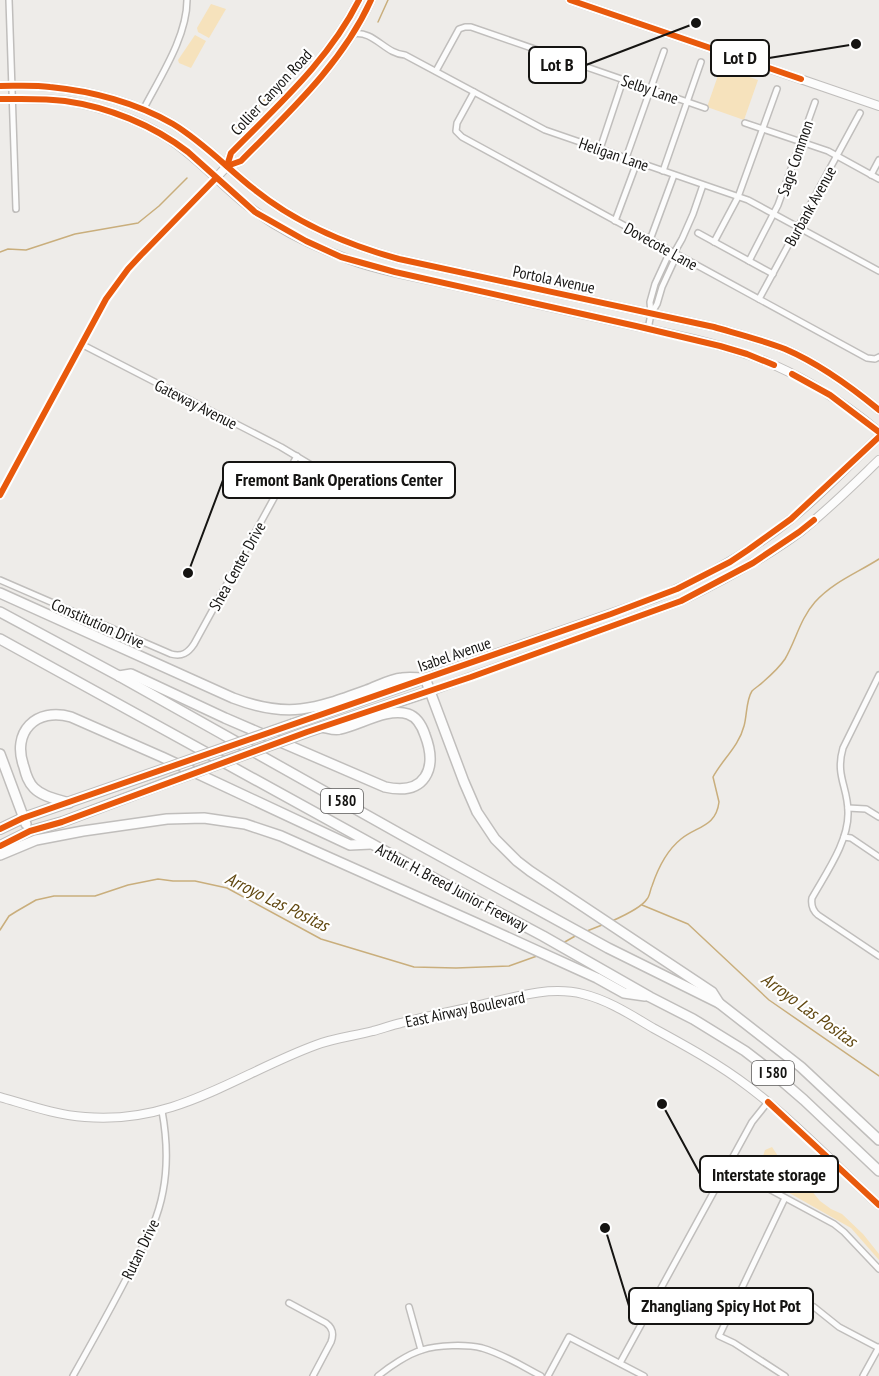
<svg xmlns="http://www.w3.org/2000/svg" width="879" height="1376" font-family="'PT Sans Narrow',sans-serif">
	<rect width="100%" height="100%" fill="#eeece9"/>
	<!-- green -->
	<g fill="#f6e2bc">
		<polygon points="211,4 226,9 209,38 198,32 197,28"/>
		<polygon points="195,35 206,41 191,68 179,63 178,60"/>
		<polygon points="721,67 758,80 744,120 707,107"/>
		<polygon points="772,1147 776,1153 782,1163 783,1171 788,1176 800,1180 806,1184 820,1201 831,1209 842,1214 863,1234 879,1254 879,1260 851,1228 756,1174 763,1165 762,1159 765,1150"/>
	</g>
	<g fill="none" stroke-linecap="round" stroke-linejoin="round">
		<!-- stream -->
		<g stroke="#c9ae7c" stroke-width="1.5">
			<polyline points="378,22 388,0"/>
			<polyline points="233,131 298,67"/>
			<polyline points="0,252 8,249 26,250 75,234 138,223 159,206 187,178"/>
			<polyline points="642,905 688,924 769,1000 879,1076"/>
			<path d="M612 921C621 917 642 907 647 899 650 896 650 890 652 886 658 868 666 851 681 839 697 826 716 827 719 802L713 777C722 760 739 746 744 726 747 716 746 700 752 691 755 688 760 685 763 682 771 675 779 668 785 659 796 640 800 619 815 602 833 582 857 573 879 559"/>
			<polyline points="0,930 9,916 17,911 36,900 54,896 95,896 128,885 158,879 173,881 195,881 227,888 321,939 414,967 456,968 509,966 537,956"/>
			<polyline points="587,931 602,925"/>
			<polyline points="563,943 577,935"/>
		</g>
		<defs>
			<g id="street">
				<polyline points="9,0 16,209"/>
				<path d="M353 34C374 30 385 54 405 55L545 130 748 200 879 271"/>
				<polyline points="436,71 459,29 465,27 471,27 705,108"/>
				<polyline points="474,92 457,123 456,131 462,137 867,358 875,359 879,357"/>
				<path d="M143 110C160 77 187 37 187 0"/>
				<polyline points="745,123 828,151 879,179"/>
				<polyline points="600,149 623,80"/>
				<polyline points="626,158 664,51"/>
				<polyline points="663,171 701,62"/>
				<polyline points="871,175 879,160"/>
				<polyline points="615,221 637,162"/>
				<polyline points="698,233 773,274"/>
				<polyline points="650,240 674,175"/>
				<polyline points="714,242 738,197 777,89"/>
				<polyline points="749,261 778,205 815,102"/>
				<polyline points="759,299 860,113"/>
				<polyline points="651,314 650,302 655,284 667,258 674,253 682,239 693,214 703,185"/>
				<polyline points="648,329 651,314 657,304 662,287 674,261 674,253"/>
				<polyline points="81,344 281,447 311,465"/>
				<polyline points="0,495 106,299 128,269 141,255 216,178"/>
				<path d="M0 580 171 654C182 657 188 653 194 644L297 456"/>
				<path d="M879 675 843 748C835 776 848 787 848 812 849 841 826 873 812 898 811 904 812 910 818 915L879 956"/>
				<polyline points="848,808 866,809 879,817"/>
				<polyline points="844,837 851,838 879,857"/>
				<polyline points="728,1167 834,1224 844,1232 879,1269"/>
				<polyline points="785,1198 719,1336 734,1343 785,1376"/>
				<path d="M289 1303 326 1323C333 1328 334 1334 331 1342L313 1376"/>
				<polyline points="409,1307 421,1350"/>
				<polyline points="814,1307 839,1327 879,1348"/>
				<polyline points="620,1363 752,1122 768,1102"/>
				<path d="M73 1376C91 1344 109 1312 126 1279 135 1261 145 1243 153 1225 168 1189 169 1149 162 1111"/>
				<path d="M378 1376C389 1367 408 1354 422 1350 438 1345 466 1344 482 1348 503 1354 522 1366 541 1376"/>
				<polyline points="548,1376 569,1337 644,1376"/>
				<polyline points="863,1376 879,1347"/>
			</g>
			<g id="secondary">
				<polyline points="570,0 879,106"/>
				<path d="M0 86C17 86 34 85 50 87 92 91 137 103 173 124 203 142 227 168 255 190 296 223 348 245 399 259L714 327C738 334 762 340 785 349 820 364 850 386 879 410"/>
				<path d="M0 99C22 99 45 98 67 101 101 107 137 119 166 137 195 155 217 181 243 202 271 225 306 243 340 256 377 271 418 277 456 286 517 300 579 313 640 327 685 337 731 346 774 365 812 382 847 405 879 432"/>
				<path d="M227 166 241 161C289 112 342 64 371 0"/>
				<path d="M216 178 227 166 231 153C277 106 329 60 359 0"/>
				<path d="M425 678 655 598C704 578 750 552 791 519 822 494 849 464 879 437"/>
				<path d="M431 691 681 601C722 581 764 559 800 532 828 510 853 485 879 460"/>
				<path d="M0 1097C28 1105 56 1115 85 1117 175 1125 237 1074 316 1045 334 1038 354 1036 373 1031 382 1029 391 1025 401 1023 424 1017 448 1012 472 1007 508 999 547 985 583 994 608 1000 631 1015 653 1028 686 1046 719 1064 749 1087 795 1122 836 1166 879 1205"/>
			</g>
			<g id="highway">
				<path d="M0 593 233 698C288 719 315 709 367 690 378 686 390 679 402 678 409 677 418 678 425 678"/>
				<polyline points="0,612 119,676 402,835 608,948 719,1003 801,1067 879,1140"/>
				<polyline points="0,639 432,877 543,936 650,997 693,1019 745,1051 767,1068 804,1100 879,1171"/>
				<path d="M119 676 131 674 225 718 385 787C425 796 438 769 425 735 422 726 417 717 408 714 388 707 360 725 340 729 335 731 328 728 322 727"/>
				<polyline points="425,678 464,782 477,812 495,839 517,861 530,871 712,992 719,1003"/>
				<polyline points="293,724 417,681"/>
				<polyline points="307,732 431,691"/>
				<polyline points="0,754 26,824"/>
				<path d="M69 803C57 799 43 797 34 788 28 782 26 775 24 767 11 732 36 707 71 717L162 757 350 845 371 844"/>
				<polyline points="0,829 23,818 156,772"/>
				<polyline points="0,846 30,831 62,822 171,781"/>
				<polyline points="0,855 36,840 83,831 167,819 204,818 245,824 281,836 476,923 597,978 624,993 645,996"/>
			</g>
		</defs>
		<!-- street casing -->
		<use href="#street" stroke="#c0bebc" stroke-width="8"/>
		<!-- secondary casing -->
		<use href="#secondary" stroke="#c0bebc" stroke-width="10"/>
		<!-- highway casing -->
		<use href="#highway" stroke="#c0bebc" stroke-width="12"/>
		<!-- street -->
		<use href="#street" stroke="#fcfcfc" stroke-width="5"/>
		<!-- secondary -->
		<use href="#secondary" stroke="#fcfcfc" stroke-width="8"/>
		<!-- highway -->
		<use href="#highway" stroke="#fcfcfc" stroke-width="9"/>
		<defs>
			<g id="highway-bridge">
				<polyline points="156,772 293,724"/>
				<polyline points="171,781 307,732"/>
			</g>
		</defs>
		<!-- highway-bridge casing -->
		<use href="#highway-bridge" stroke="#c0bebc" stroke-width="12" stroke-linecap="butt"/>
		<!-- highway-bridge -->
		<use href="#highway-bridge" stroke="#fcfcfc" stroke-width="9"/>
		<defs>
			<g id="cycleway">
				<polyline points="570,0 801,79"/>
				<path d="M0 86C17 86 34 85 50 87 92 91 137 103 173 124 203 142 227 168 255 190 296 223 348 245 399 259L714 327C738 334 762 340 785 349 820 364 850 386 879 410"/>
				<path d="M0 99C22 99 43 98 65 101 108 107 153 125 188 152L255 212 306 241 341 257 395 272 636 326 720 346 747 354 774 365"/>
				<path d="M227 166 241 161C289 112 342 64 371 0"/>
				<path d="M227 166 231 153C277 106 329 60 359 0"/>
				<polyline points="792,374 830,395 879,432"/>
				<polyline points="0,495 106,299 128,269 141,255 216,178"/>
				<polyline points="0,829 23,818 611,614 677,589 730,562 748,550 791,519 879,437"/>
				<polyline points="0,846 30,831 62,822 307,732 471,677 681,601 753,563 799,532 814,520"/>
				<polyline points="768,1102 879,1205"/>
			</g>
		</defs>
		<!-- cycleway casing -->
		<use href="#cycleway" stroke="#fff" stroke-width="10"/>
		<!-- cycleway -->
		<use href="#cycleway" stroke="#e8590c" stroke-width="6"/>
	</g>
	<g text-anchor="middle" stroke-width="4.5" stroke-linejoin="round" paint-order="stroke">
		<!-- shield labels -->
		<g fill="#fff" stroke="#5b5a59" stroke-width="1.5">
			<rect x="321" y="789" width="42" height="24" rx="4.5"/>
			<rect x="752" y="1061" width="42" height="24" rx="4.5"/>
		</g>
		<g font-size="15" font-weight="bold" fill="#151412">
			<text x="342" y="806">I 580</text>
			<text x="773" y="1078">I 580</text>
		</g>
		<!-- street labels -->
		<g font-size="16" fill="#151412" stroke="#fff">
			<text transform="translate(650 89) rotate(19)" y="6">Selby Lane</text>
			<text transform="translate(271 92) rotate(-47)" y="6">Collier Canyon Road</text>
			<text transform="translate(614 154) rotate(19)" y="6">Heligan Lane</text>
			<text transform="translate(795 158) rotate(-71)" y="6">Sage Common</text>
			<text transform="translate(810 206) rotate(-61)" y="6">Burbank Avenue</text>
			<text transform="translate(661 246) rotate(29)" y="6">Dovecote Lane</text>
			<text transform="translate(554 279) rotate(12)" y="6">Portola Avenue</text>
			<text transform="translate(196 404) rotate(27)" y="6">Gateway Avenue</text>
			<text transform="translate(237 566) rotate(-61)" y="6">Shea Center Drive</text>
			<text transform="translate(98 623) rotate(24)" y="6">Constitution Drive</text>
			<text transform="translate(454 654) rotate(-19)" y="6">Isabel Avenue</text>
			<text transform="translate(452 887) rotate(28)" y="6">Arthur H. Breed Junior Freeway</text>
			<text transform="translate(465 1009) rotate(-12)" y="6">East Airway Boulevard</text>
			<text transform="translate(140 1249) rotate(-64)" y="6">Rutan Drive</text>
		</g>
		<!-- water labels -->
		<g font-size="18" font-style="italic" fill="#624912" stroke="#fff">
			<text transform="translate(277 902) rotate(26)" y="6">Arroyo Las Positas</text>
			<text transform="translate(809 1010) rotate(36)" y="6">Arroyo Las Positas</text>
		</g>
	</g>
	<!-- callouts -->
	<path fill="none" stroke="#151412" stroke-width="2" d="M856 44L769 58M696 23L586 65M188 573L223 480M662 1104L700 1174M605 1228L629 1306"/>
	<g fill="#151412" stroke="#fff" stroke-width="2">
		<circle cx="856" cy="44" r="6"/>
		<circle cx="696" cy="23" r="6"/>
		<circle cx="188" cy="573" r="6"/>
		<circle cx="662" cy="1104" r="6"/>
		<circle cx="605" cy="1228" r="6"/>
	</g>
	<g fill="#fff" stroke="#151412" stroke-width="2">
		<rect x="711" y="40" width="58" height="36" rx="6"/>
		<rect x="529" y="47" width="57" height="36" rx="6"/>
		<rect x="223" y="462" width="232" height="36" rx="6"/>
		<rect x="700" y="1156" width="138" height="36" rx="6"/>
		<rect x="629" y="1288" width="184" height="36" rx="6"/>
	</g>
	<g font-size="18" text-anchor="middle" font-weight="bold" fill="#151412">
		<text x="740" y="64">Lot D</text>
		<text x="557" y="71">Lot B</text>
		<text x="339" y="486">Fremont Bank Operations Center</text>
		<text x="769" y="1181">Interstate storage</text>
		<text x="721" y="1312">Zhangliang Spicy Hot Pot</text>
	</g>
</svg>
